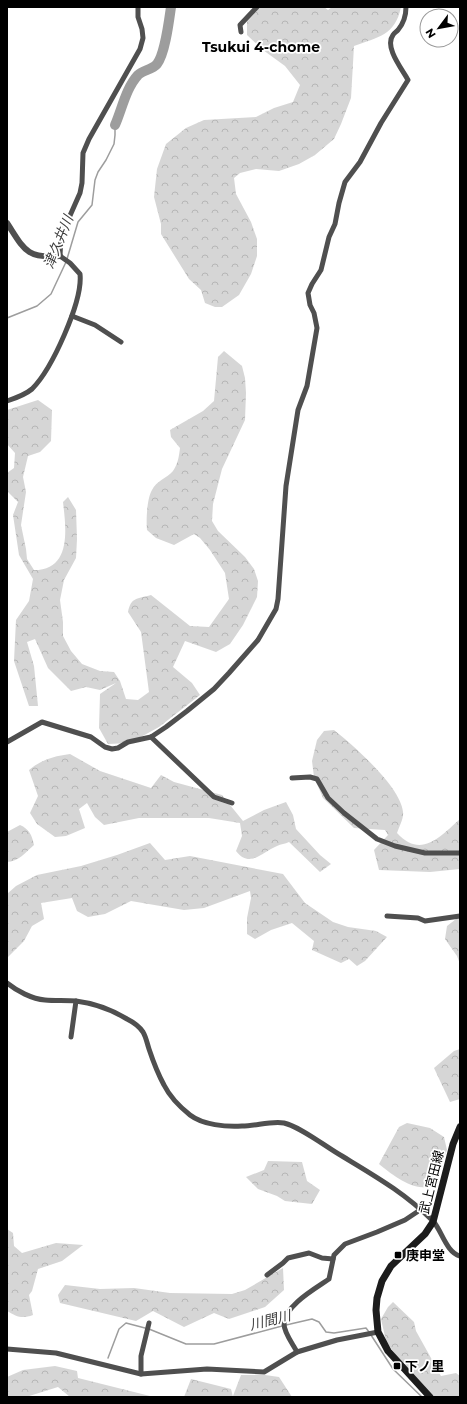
<svg xmlns="http://www.w3.org/2000/svg" width="467" height="1404" font-family="Montserrat,'Noto Sans JP',sans-serif">
	<defs>
		<pattern id="forest-crowns" width="20" height="18" patternUnits="userSpaceOnUse"><rect width="20" height="18" fill="#d6d6d6"/><path d="M2 6a3 3 0 1 1 6 0M12 15a3 3 0 1 1 6 0" fill="none" stroke="#b6b6b6"/></pattern>
	</defs>
	<rect width="100%" height="100%" fill="#fff"/>
	<!-- forest -->
	<g fill="url(#forest-crowns)">
		<path d="M260 7H324L328 10 332 7H401C395 36 378 37 354 46L351 98 341 124 334 139 315 155 299 164 279 171 256 169 240 173 234 178 236 194 251 222 257 239V256L251 274 239 295 222 307H215L205 303 201 290 189 279 161 234V224L154 197 157 169 166 144 186 128 204 120 256 117 274 108 293 102 300 85 285 66 263 50 247 35V22Z"/>
		<path d="M224 351 242 366 245 378 246 393 245 420 222 469 213 504 212 521 218 531 245 557 254 569 258 581 257 597 243 625 230 644 216 652 185 641 173 667 192 683 200 695 159 727 130 743 108 744 99 728 100 694 116 683 100 690 86 687 71 691 48 668 35 639 27 642 34 666 38 706H29L14 661 16 620 29 601 33 579 19 555 13 515 18 502 7 491V473L14 468 15 453 7 444V410L38 400 52 410 51 441 40 452 28 456 23 477 26 492 21 525 26 549 27 559 34 570C72 570 66 528 63 502L68 497 76 510 77 539 76 558 64 580 60 600 63 622V636L71 651 82 664 100 671 114 672 120 681 126 699 138 700 149 692 141 632 128 612C131 597 137 599 151 595L190 626 209 627 229 599 225 573 210 550 200 538 194 534 174 545 156 538 147 530C146 520 147 498 152 490 156 481 167 478 173 471 178 464 179 456 180 448L171 437 170 430 203 411 214 401 218 357Z"/>
		<path d="M334 730C353 745 401 787 403 812 404 818 399 827 397 833 421 859 440 837 460 819V869L430 872 379 870 374 850 388 835 385 830 354 828 323 798 314 777 312 761 317 740 324 731Z"/>
		<path d="M70 754 100 771 151 788 161 775 174 782 222 795 243 821 264 810 286 802 293 815 296 829 320 855 331 864 320 872 289 842C285 844 281 844 277 846 262 852 250 869 236 851L242 836 240 823 209 818H139L104 825 95 817 87 803 79 809 85 828 66 836 55 837 37 824 30 813 38 796 29 770C41 760 54 756 70 754Z"/>
		<path d="M20 825C29 829 32 835 34 845 26 852 18 862 7 862V832Z"/>
		<polygon points="150,843 165,860 190,856 283,874 305,903 333,922 348,927 376,931 387,937 365,961 357,966 349,959 341,963 312,950 314,941 292,923 271,930 255,939 247,934 247,918 251,898 250,891 204,908 184,910 131,901 105,914 88,917 77,911 72,898 41,903 44,919 32,926 24,941 7,958 7,894 16,886 37,875 81,866 117,855"/>
		<polygon points="460,916 460,964 457,956 445,939 447,926"/>
		<polygon points="460,1049 460,1099 450,1102 434,1068 454,1051"/>
		<path d="M407 1123 430 1128 444 1137 447 1150 434 1183C431 1185 428 1187 425 1187 410 1189 390 1173 379 1164L399 1127Z"/>
		<polygon points="268,1161 302,1162 307,1181 320,1190 312,1204 285,1201 277,1196 258,1189 246,1177 264,1170"/>
		<path d="M7 1229 13 1233 14 1246 22 1253 56 1243 83 1245 62 1261 38 1269 32 1291 29 1295 33 1315C22 1319 17 1317 7 1311Z"/>
		<polygon points="283,1268 284,1290 265,1307 229,1319 214,1313 184,1327 153,1311 136,1321 60,1303 58,1295 65,1285 100,1289 134,1288 170,1293 232,1294 245,1290"/>
		<polygon points="393,1302 414,1322 416,1331 441,1376 456,1373 460,1376 460,1397 425,1397 386,1341 381,1319 388,1307"/>
		<polygon points="55,1366 77,1371 78,1378 154,1397 70,1397 58,1387 26,1397 7,1397 7,1377 23,1370"/>
		<polygon points="241,1375 265,1375 279,1377 292,1397 235,1397 233,1396"/>
		<polygon points="191,1379 231,1389 233,1397 184,1397"/>
	</g>
	<g fill="none" stroke-linecap="round" stroke-linejoin="round">
		<!-- stream -->
		<g stroke="#9d9d9d" stroke-width="1.5">
			<polyline points="67,259 78,222 92,205 95,180 98,172 106,160 114,144 115,135 115,125"/>
			<polyline points="7,318 37,306 51,294 66,262"/>
			<polyline points="286,1325 312,1319 319,1322 326,1332 334,1333 366,1328 369,1332"/>
			<polyline points="149,1329 186,1344 214,1344 282,1326"/>
			<polyline points="371,1335 393,1369 422,1397"/>
			<polyline points="108,1358 119,1329 126,1323 145,1328"/>
		</g>
		<!-- river -->
		<path stroke="#9d9d9d" stroke-width="10" d="M115 125C122 109 126 88 138 75 143 70 152 70 157 64 165 54 169 21 171 7"/>
		<!-- minor -->
		<g stroke="#4f4f4f" stroke-width="5">
			<polyline points="241,32 240,25 257,7"/>
			<polyline points="72,316 95,325 121,342"/>
			<path d="M7 401C16 398 25 395 32 389 52 369 83 301 80 274L70 263 60 256 61 236 80 193 82 183 83 153 89 139 140 49 143 38 142 29 138 17V7"/>
			<polyline points="151,737 214,797 232,803"/>
			<path d="M7 742 42 722 91 737 105 747 112 749 118 748 128 742 151 737 166 727 187 711 214 689 229 673 258 640 276 609 278 599 286 486 298 410 307 386 317 328 314 313 310 305 308 293 312 284 321 270 329 237 335 224 339 203 345 182 360 162 381 123 408 80C402 69 384 47 393 35 394 33 396 32 398 30 403 24 406 15 406 7"/>
			<polyline points="292,778 310,777 317,779 328,798 344,813 377,839 395,846 425,853 460,853"/>
			<polyline points="387,916 418,918 425,921 460,916"/>
			<path d="M7 983C17 991 32 999 45 1000 55 1001 66 1000 76 1001 93 1003 112 1010 127 1019 133 1022 139 1026 143 1032 146 1037 147 1043 149 1049 153 1061 158 1074 164 1085 170 1097 180 1107 190 1115 203 1125 226 1127 242 1126 256 1126 270 1121 284 1123 301 1127 326 1147 342 1156 375 1176 405 1193 433 1221 442 1231 446 1252 460 1256"/>
			<polyline points="71,1037 76,1001"/>
			<polyline points="267,1275 283,1263 288,1258 309,1253 322,1258 333,1259"/>
			<polyline points="7,1349 56,1353 141,1374 207,1369 264,1372 297,1352 337,1340 378,1332"/>
			<path d="M297 1352C293 1344 284 1333 284 1324 284 1306 316 1288 329 1279L334 1255 345 1244 377 1232 405 1220 420 1210"/>
			<polyline points="141,1374 141,1356 149,1323"/>
		</g>
		<!-- tertiary -->
		<path stroke="#4f4f4f" stroke-width="6" d="M7 223C24 249 26 259 60 256"/>
		<!-- secondary -->
		<polyline stroke="#1c1c1c" stroke-width="7" points="430,1397 388,1351 378,1332 376,1310 377,1298 382,1281 391,1266 425,1234 433,1222 453,1144 460,1127"/>
	</g>
	<!-- markers -->
	<g fill="#000" stroke="#fff" stroke-width="1.5">
		<rect x="394" y="1251" width="8" height="8" rx="2"/>
		<rect x="393" y="1362" width="8" height="8" rx="2"/>
	</g>
	<g text-anchor="middle" stroke-width="3.5" stroke-linejoin="round" paint-order="stroke">
		<!-- street labels -->
		<g font-size="13" fill="#000" stroke="#fff">
			<text transform="translate(431 1182) rotate(-76)" y="5">武上宮田線</text>
		</g>
		<!-- poi labels -->
		<g font-size="13" font-weight="bold" fill="#000" stroke="#fff" text-anchor="start">
			<text x="406" y="1260">庚申堂</text>
			<text x="405" y="1371">下ノ里</text>
		</g>
		<!-- neighbourhood labels -->
		<g font-size="14" font-weight="bold" fill="#000" stroke="#fff">
			<text x="261" y="52">Tsukui 4-chome</text>
		</g>
		<!-- water labels -->
		<g font-size="14" font-style="italic" fill="#3e3e3e" stroke="#fff">
			<text transform="translate(58 242) rotate(-68)" y="5">津久井川</text>
			<text transform="translate(270 1320) rotate(-14)" y="5">川間川</text>
		</g>
	</g>
	<!-- border -->
	<rect width="467" height="1404" fill="none" stroke="#000000" stroke-width="16"/>
	<!-- north arrow -->
	<g transform="translate(439 28) rotate(238)"><circle r="19" fill="#ffffff" stroke="#999999"/>
	<path d="M0-3L7 15L0 10L-7 15Z" fill="#000000"/>
	<text y="-6" font-size="11" font-weight="bold" text-anchor="middle" fill="#000000">N</text>
	</g>
</svg>
